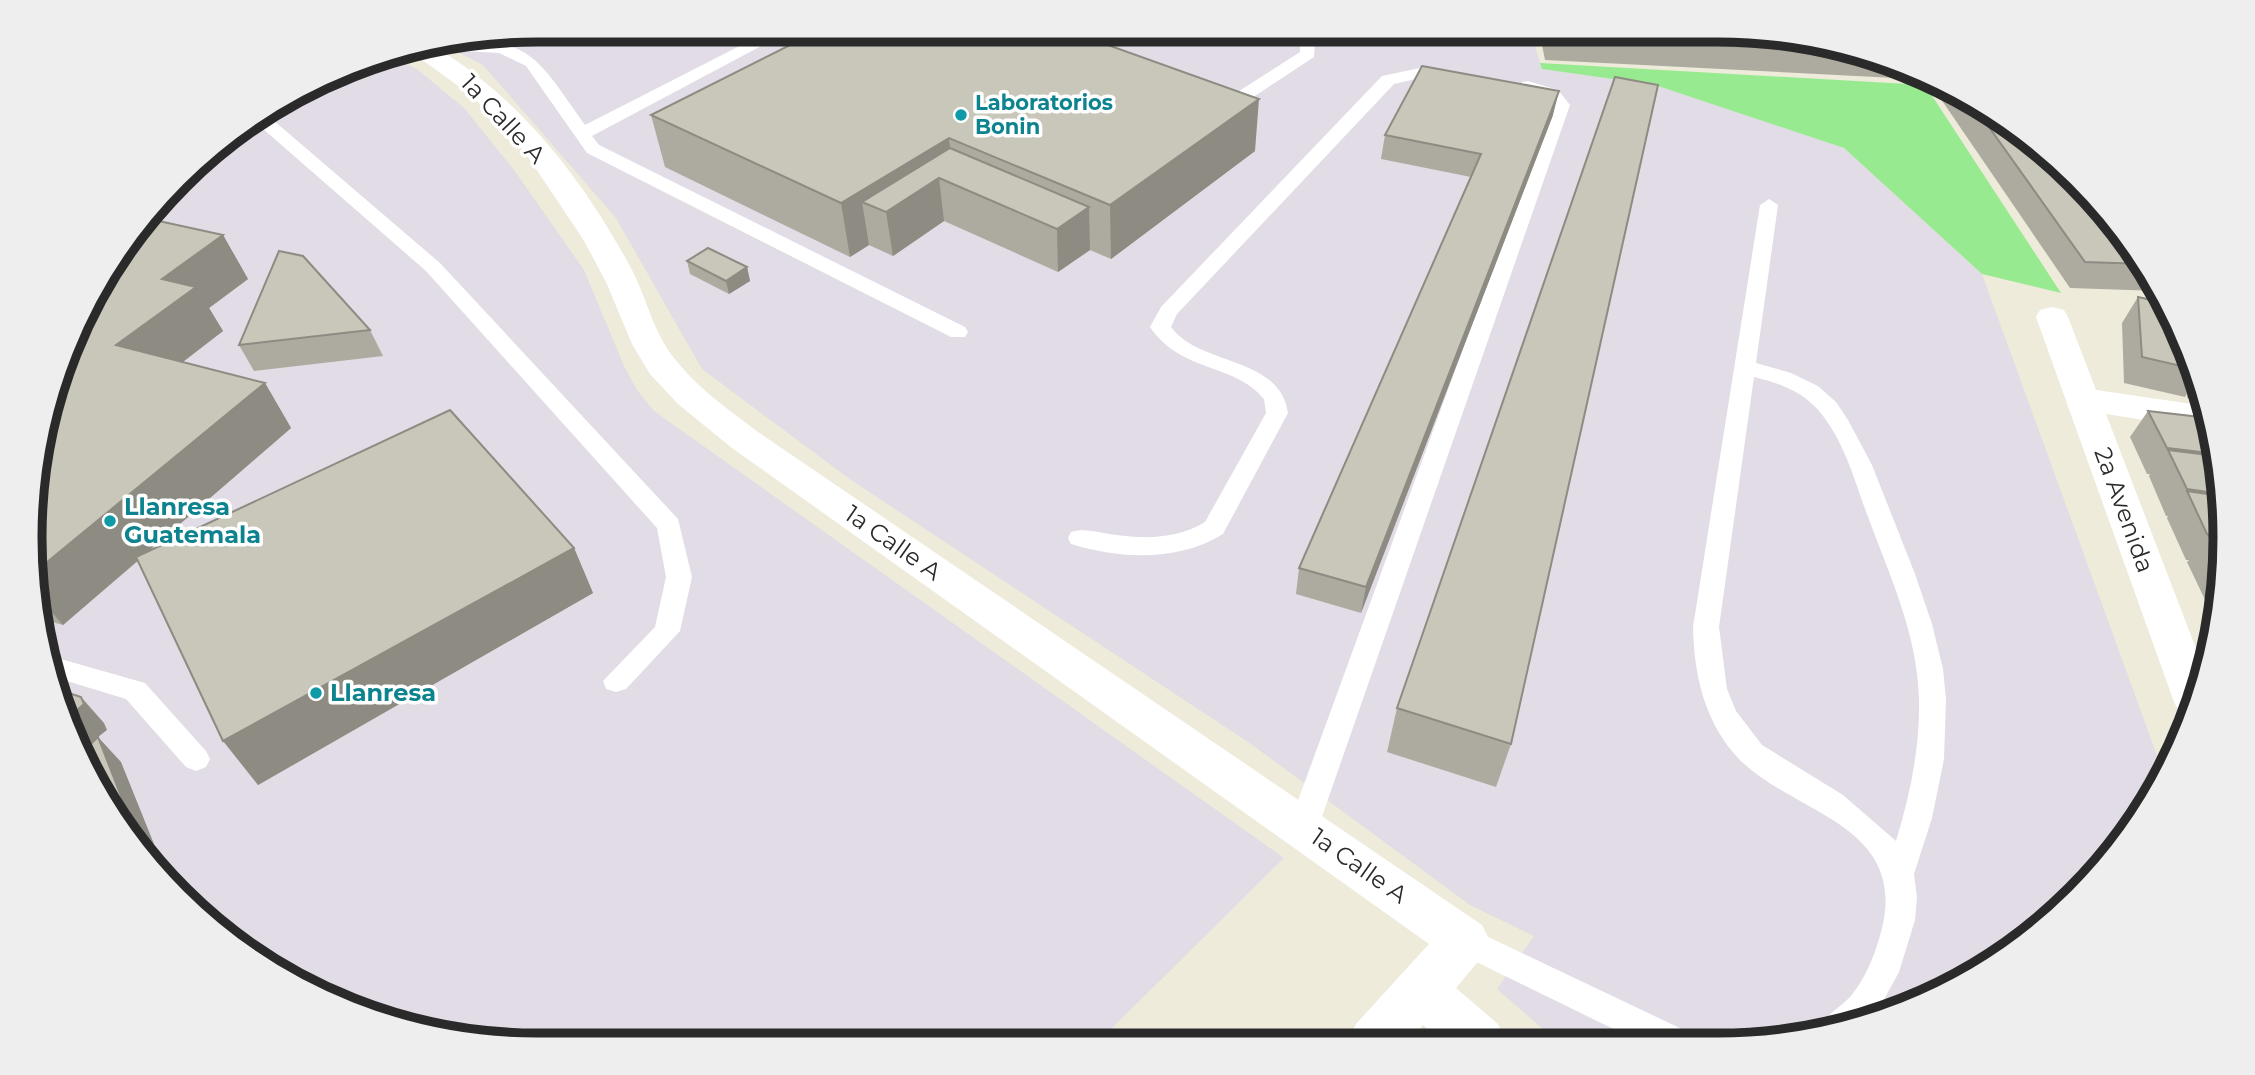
<svg xmlns="http://www.w3.org/2000/svg" width="2255" height="1075" font-family="Montserrat,sans-serif">
	<rect width="100%" height="100%" fill="#eeebdb"/>
	<!-- industrial -->
	<g fill="#e1dce5">
		<polygon points="538,30 1530,30 1542,69 1655,85 1844,148 1982,274 2163,772 2120,847 2027,940 1912,1006 1784,1041 1558,1042 1497,989 1534,936 1470,905 1251,744 851,480 702,369 616,218 483,65 444,45"/>
		<polygon points="388,55 417,69 464,108 514,170 584,270 624,366 637,390 654,411 1284,858 1097,1043 537,1045 438,1035 343,1006 255,959 179,897 82,762 34,603 98,283 155,203 228,135 374,57"/>
	</g>
	<!-- green -->
	<polygon fill="#98ea91" points="1540,63 1925,85 2061,293 1982,274 1844,148 1655,85 1542,69"/>
	<g fill="none" stroke-linecap="round" stroke-linejoin="round">
		<!-- service -->
		<g fill="#fff" fill-rule="evenodd">
			<path d="M771 30H791L592 136 599 145 965 327 968 332 965 337H951L587 153 526 66 499 53 447 50 440 46C530 31 538 60 585 125Z"/>
			<polygon points="1109,30 1128,30 1096,52 1102,57 1100,60 1077,56 1077,50"/>
			<polygon points="1151,30 1168,30 1169,31 1161,36"/>
			<polygon points="1300,30 1316,30 1314,57 1232,111 1213,108 1210,104 1213,100 1225,100 1300,52"/>
			<path d="M1420 68 1450 72 1458 77 1450 82 1420 78 1394 84 1177 314 1171 327C1201 367 1279 355 1288 413L1223 534C1178 562 1120 559 1071 544L1068 538 1071 532C1084 528 1096 532 1109 534 1143 539 1175 540 1205 522L1266 413 1264 399C1235 363 1181 373 1150 327L1161 307 1382 76Z"/>
			<polygon points="1528,81 1558,90 1570,105 1318,828 1313,837 1303,841 1293,837 1288,828 1552,105 1542,95 1522,90 1522,82"/>
			<polygon points="266,114 440,263 678,519 692,577 680,631 626,689 616,692 606,689 603,681 655,627 666,577 657,528 426,271 254,121"/>
			<path d="M1769 199 1778 205 1756 363 1791 373 1818 386 1836 402 1848 420 1872 465 1915 574 1932 624 1943 669 1946 699 1944 759 1932 818 1914 874 1917 898 1915 920 1899 972 1875 1016 1824 1030 1823 1026C1829 1011 1841 1007 1851 996 1867 976 1876 952 1882 928 1907 824 1794 814 1740 760 1705 724 1694 676 1693 627L1760 205ZM1754 377C1779 383 1802 391 1819 411 1844 440 1855 482 1868 517 1890 576 1918 636 1919 700 1920 748 1910 795 1896 841L1843 795 1762 745 1736 711 1727 689 1719 627Z"/>
			<polygon points="50,656 145,683 206,751 210,759 206,767 196,771 186,767 126,699 57,678"/>
			<polygon points="1465,926 1684,1030 1689,1041 1638,1041 1454,951 1449,941 1454,931"/>
		</g>
		<!-- minor -->
		<g fill="#fff" fill-rule="evenodd">
			<path d="M435 47C522 99 586 183 633 272 647 300 654 333 674 358 697 388 728 409 758 432L1482 925 1490 941 1482 957 1456 988 1498 1024 1506 1042H1442L1423 1025 1408 1042H1348L1356 1024 1429 944 732 448 678 404 650 374 632 344 606 282 583 239 524 151 472 96 410 51Z"/>
			<polygon points="2052,307 2064,310 2068,317 2096,390 2206,406 2212,429 2209,430 2106,414 2205,672 2191,718 2180,714 2174,702 2036,317 2040,310"/>
		</g>
	</g>
	<!-- wall -->
	<g fill="#adaba0">
		<polygon points="802,30 1066,30 1255,151 1111,259 1090,250 1058,272 944,221 893,256 869,245 850,257 665,167 651,115 803,38"/>
		<polygon points="1191,30 1249,30 1228,44 1191,31"/>
		<polygon points="1539,30 1718,30 1817,40 1912,69 1934,80 1545,60"/>
		<polygon points="1934,80 2000,116 2140,256 2159,291 2070,288 1932,86"/>
		<polygon points="1553,115 1361,613 1296,594 1299,568 1471,177 1381,159 1385,135"/>
		<polygon points="223,235 248,279 209,308 223,331 183,362 265,383 291,428 151,549 574,548 593,593 258,785 138,561 63,625 38,618 34,603 40,438"/>
		<polygon points="687,261 747,267 750,281 729,294 690,274"/>
		<polygon points="2138,297 2187,344 2204,402 2187,398 2187,394 2185,397 2124,383 2122,323"/>
		<polygon points="370,330 383,356 254,371 239,345"/>
		<polygon points="2148,411 2216,439 2225,538 2218,608 2208,606 2187,562 2189,560 2186,560 2167,518 2168,516 2166,516 2149,476 2150,474 2147,474 2130,437"/>
		<polygon points="1397,708 1511,744 1496,787 1387,752"/>
	</g>
	<!-- shaded-wall -->
	<g fill="#8d8b82">
		<polygon points="1229,30 1249,30 1228,44"/>
		<polygon points="1559,91 1553,115 1361,613 1366,587"/>
		<polygon points="1259,99 1255,151 1111,259 1110,205"/>
		<polygon points="949,138 954,184 939,178 944,221 893,256 886,212 862,202 869,245 850,257 841,203"/>
		<polygon points="1089,207 1090,250 1058,272 1057,229"/>
		<polygon points="223,235 248,279 209,308 223,331 146,390 116,345 162,279"/>
		<polygon points="747,267 750,281 729,294 726,281"/>
		<polygon points="265,383 291,428 63,625 34,592 35,572"/>
		<polygon points="574,548 593,593 258,785 223,741"/>
		<polygon points="81,697 104,723 107,730 98,737 121,762 154,844 146,852 126,824 98,738 80,753 69,717"/>
	</g>
	<!-- building -->
	<g fill="#c9c7ba" stroke="#8d8b82" stroke-width="2">
		<polygon points="820,30 1066,30 1259,99 1110,205 949,138 841,203 651,115"/>
		<polygon points="1549,30 1718,30 1817,40 1859,52 1550,37"/>
		<polygon points="1422,66 1559,91 1366,587 1299,568 1481,154 1385,135"/>
		<polygon points="1615,77 1658,85 1511,744 1397,708"/>
		<polygon points="1969,99 2000,116 2077,179 2140,256 2144,264 2085,262"/>
		<polygon points="950,148 1089,207 1057,229 939,178 886,212 862,202"/>
		<polygon points="145,218 223,235 162,279 196,287 116,345 265,383 35,572 40,438 98,283"/>
		<polygon points="708,248 747,267 726,281 687,261"/>
		<polygon points="279,251 303,256 370,330 239,345"/>
		<polygon points="2138,297 2165,303 2187,344 2194,369 2142,357"/>
		<polygon points="450,410 574,548 223,741 136,557"/>
		<polygon points="2148,411 2209,418 2216,439 2217,454 2167,448"/>
		<polygon points="2168,450 2217,456 2221,494 2187,489"/>
		<polygon points="2187,491 2221,496 2225,536 2207,534"/>
		<polygon points="2209,536 2225,538 2223,564"/>
		<polygon points="60,690 81,697 84,704 69,717"/>
		<polygon points="98,737 130,819 126,824 82,762 80,754"/>
	</g>
	<!-- markers -->
	<g fill="#0f9aa8" stroke="#fff" stroke-width="2.5">
		<circle cx="961" cy="115" r="7"/>
		<circle cx="110" cy="521" r="7"/>
		<circle cx="316" cy="693" r="7"/>
	</g>
	<g text-anchor="middle" stroke-width="7" stroke-linejoin="round" paint-order="stroke">
		<!-- far-culture labels -->
		<g font-size="21" font-weight="bold" fill="#0d838f" stroke="#fff" text-anchor="start">
			<text x="975" y="110">Laboratorios<tspan x="975" dy="24">Bonin</tspan></text>
		</g>
		<!-- street labels -->
		<g font-size="24" fill="#2a2a2a" stroke="#fff">
			<text transform="translate(503 119) rotate(47)" y="8">1a Calle A</text>
			<text transform="translate(2124 510) rotate(70)" y="8">2a Avenida</text>
			<text transform="translate(893 543) rotate(35)" y="8">1a Calle A</text>
			<text transform="translate(1359 866) rotate(35)" y="8">1a Calle A</text>
		</g>
		<!-- culture labels -->
		<g font-size="24" font-weight="bold" fill="#0d838f" stroke="#fff" text-anchor="start">
			<text x="124" y="515">Llanresa<tspan x="124" dy="28">Guatemala</tspan></text>
			<text x="330" y="701">Llanresa</text>
		</g>
	</g>
	<!-- crop -->
	<path d="M0 0H2255V1075H0ZM537 42H1718A495 495 0 0 1 2213 537V538A495 495 0 0 1 1718 1033H537A495 495 0 0 1 42 538V537A495 495 0 0 1 537 42Z" fill="#eee" fill-rule="evenodd"/>
	<path fill="none" stroke="#2a2a2a" stroke-width="9" d="M537 42H1718A495 495 0 0 1 2213 537V538A495 495 0 0 1 1718 1033H537A495 495 0 0 1 42 538V537A495 495 0 0 1 537 42Z"/>
</svg>
